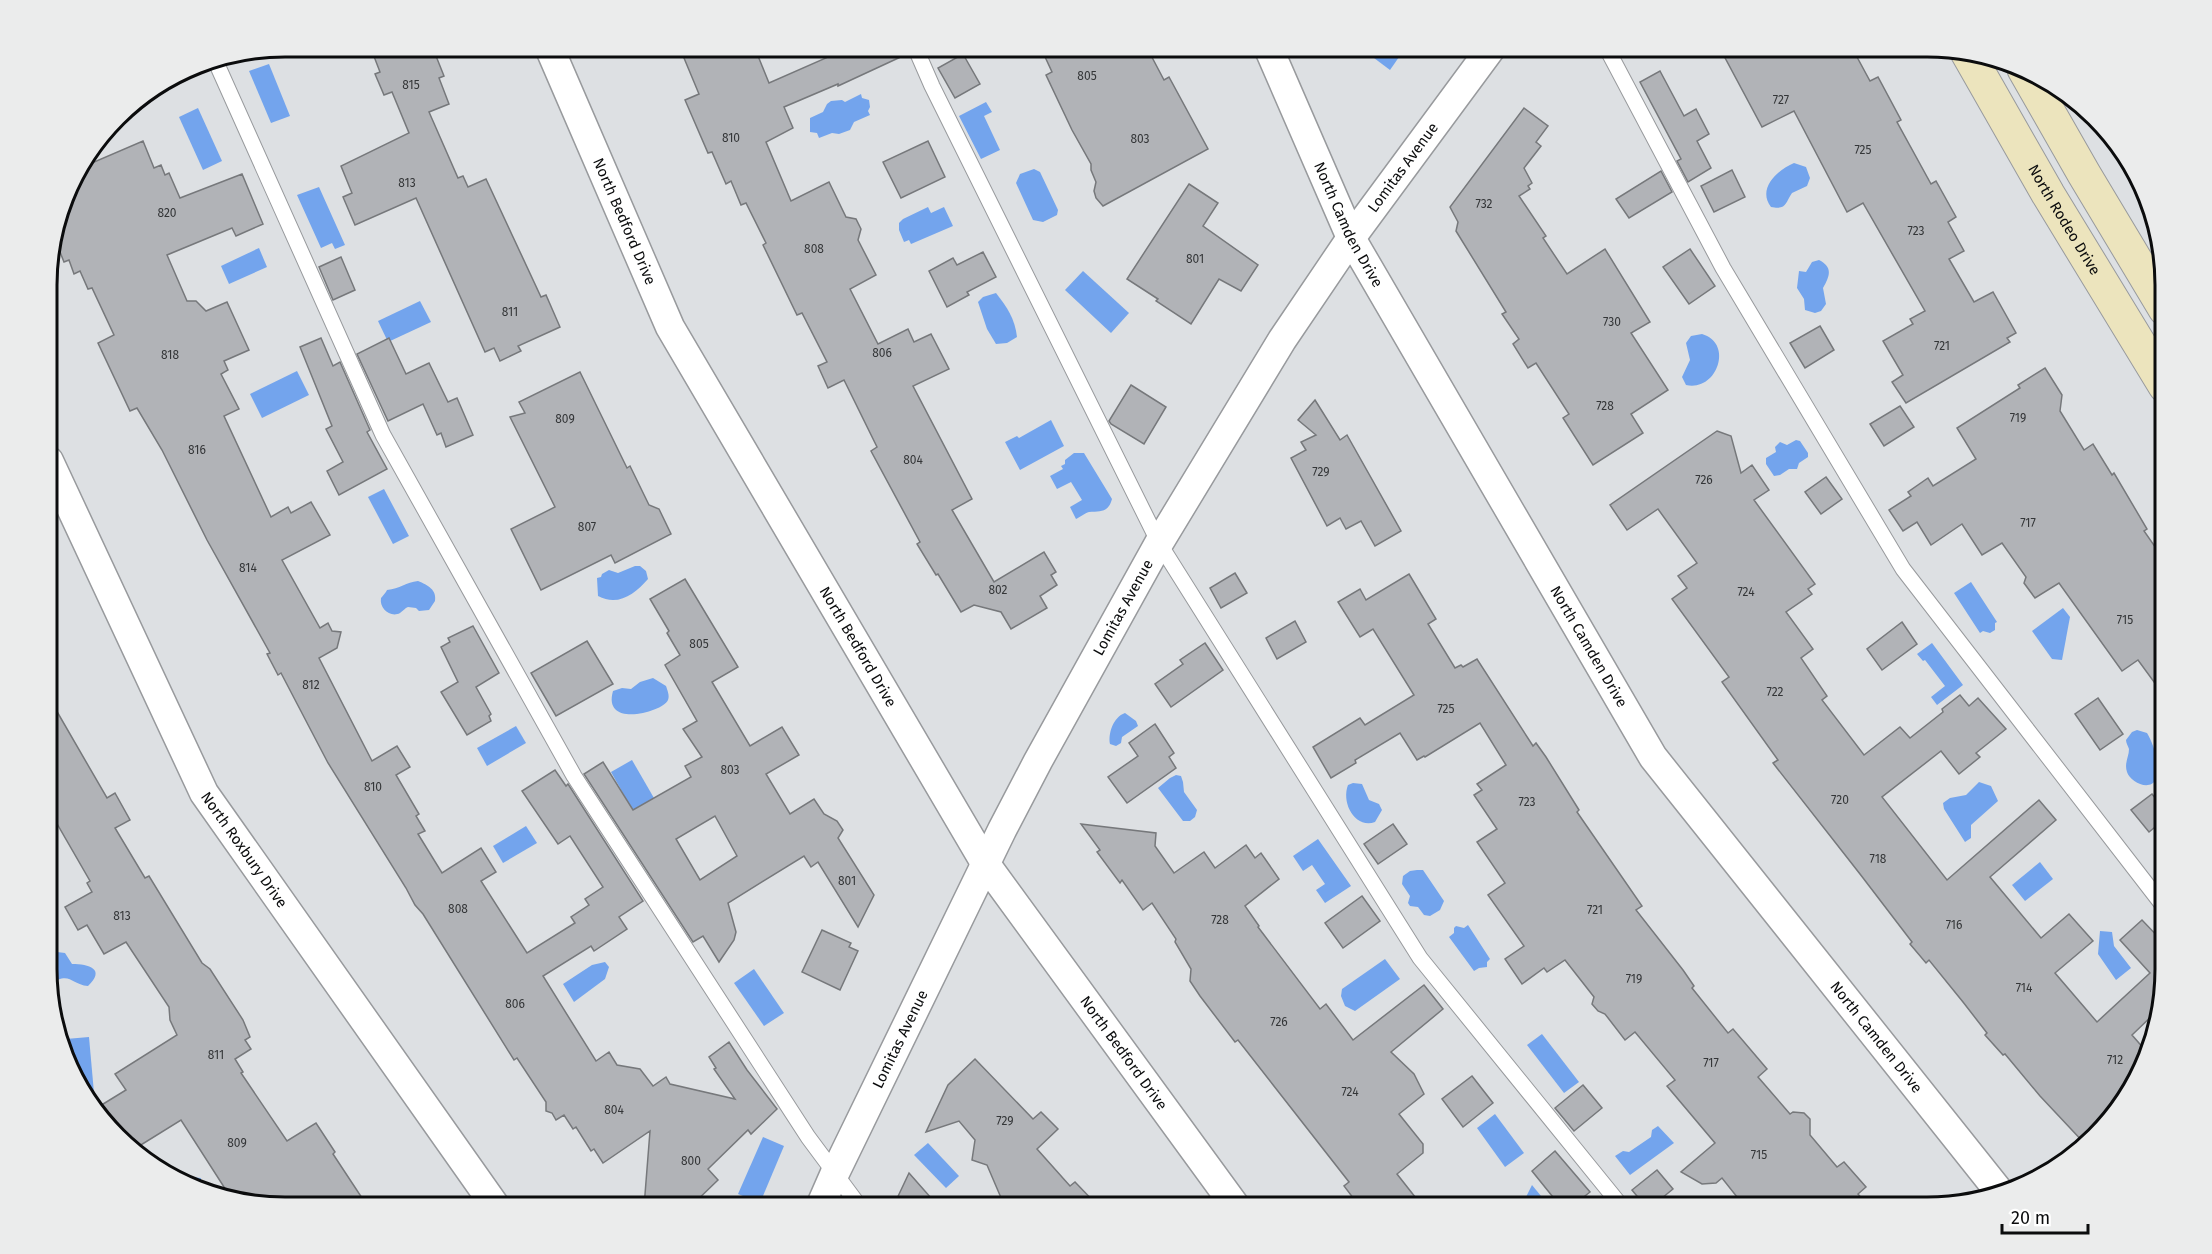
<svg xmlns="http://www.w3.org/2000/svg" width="2212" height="1254" font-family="'Fira Sans',sans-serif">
	<rect width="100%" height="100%" fill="#dde0e3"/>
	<!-- water -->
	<g fill="#73a4ed">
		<polygon points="1382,47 1406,47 1390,70 1374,58"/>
		<polygon points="269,64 290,116 271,123 249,71"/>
		<polygon points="861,94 862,98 869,100 870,107 868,111 870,115 854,122 850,130 839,134 832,133 819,138 817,133 810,132 810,118 823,112 827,104 831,101 842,100 845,102"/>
		<polygon points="986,102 992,112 984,116 1000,150 981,159 959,116"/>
		<polygon points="198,108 222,161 203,170 179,117"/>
		<path d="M1794 163 1806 167 1810 178 1807 186 1792 193C1785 203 1787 210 1771 207 1757 189 1777 170 1794 163Z"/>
		<polygon points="1034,169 1040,172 1058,210 1057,215 1043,222 1033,220 1016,183 1020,174"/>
		<polygon points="319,187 345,245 335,249 332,243 321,248 297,195"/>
		<polygon points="928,207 931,213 944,207 953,226 911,244 909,240 904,242 899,230 899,223 903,219"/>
		<polygon points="259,248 267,267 229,284 221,266"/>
		<path d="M1819 260C1833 267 1830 276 1823 288L1826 304 1821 311 1815 313 1805 310 1804 299 1797 288 1799 271 1806 272 1812 262Z"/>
		<polygon points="1083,271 1129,313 1111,333 1065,290"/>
		<path d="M996 293C1007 307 1015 319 1017 337L1007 343 996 344 987 329 978 302 983 297Z"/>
		<polygon points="420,301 431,322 388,342 378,321"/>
		<path d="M1702 334C1734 343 1717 392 1686 385L1682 377 1690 360 1686 343 1691 336Z"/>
		<polygon points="297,371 309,395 262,418 250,394"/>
		<polygon points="1051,420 1064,446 1020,470 1005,442 1017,436 1019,438"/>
		<polygon points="1796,440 1800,441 1808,453 1808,457 1799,463 1797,469 1789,469 1780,475 1774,476 1766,464 1766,458 1776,452 1775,447 1780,442 1787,445"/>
		<path d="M1074 453H1084L1112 499C1108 513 1101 511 1089 512 1085 513 1080 517 1076 519L1070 507 1082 500 1071 482 1057 489 1050 476 1063 469 1061 466 1065 464V460Z"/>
		<polygon points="384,489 409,536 393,544 368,497"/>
		<path d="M635 566H640L646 571 648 579C635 594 618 607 598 596L597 578 601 577 602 574 609 570 618 573Z"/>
		<path d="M418 581C428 585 437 590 435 601L429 610 419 611 416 608 408 607C405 608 403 611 400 613 391 618 379 609 381 598 382 597 387 591 387 590 400 589 406 582 418 581Z"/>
		<polygon points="1971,582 1997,622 1995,623 1995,630 1990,633 1983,631 1980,633 1954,593"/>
		<polygon points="2063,608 2070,617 2062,660 2052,659 2032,631"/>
		<polygon points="1932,643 1963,685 1937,705 1931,697 1945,686 1925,660 1923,661 1917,654"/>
		<path d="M653 678 666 686C667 689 670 696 668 700 663 712 602 729 613 691L622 688 631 689 640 682Z"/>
		<path d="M1125 713 1136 721 1138 726 1122 737 1121 743 1116 746 1110 744C1108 734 1113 717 1125 713Z"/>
		<polygon points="516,726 526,743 487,766 477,748"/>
		<path d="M2137 730 2147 733C2153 743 2162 767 2156 779 2150 792 2130 782 2127 772 2124 763 2129 757 2129 749 2128 746 2126 743 2126 740L2132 732Z"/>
		<polygon points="632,760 658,805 637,818 611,772"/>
		<polygon points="1176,775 1181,776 1183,782 1184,792 1197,810 1195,817 1190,821 1183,821 1158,788 1170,778"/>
		<polygon points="1979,782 1991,786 1998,801 1971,825 1971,838 1965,842 1944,809 1943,803 1950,798 1966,795"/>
		<path d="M1353 783 1362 784 1369 800 1379 804 1382 810 1375 822C1355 829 1341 803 1348 785Z"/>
		<polygon points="526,826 537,843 503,863 493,846"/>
		<polygon points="1318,839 1351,886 1325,903 1316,890 1325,884 1312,865 1303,871 1293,856"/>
		<polygon points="2040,862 2053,879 2025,901 2012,885"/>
		<polygon points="1417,870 1423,870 1444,901 1440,910 1430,916 1424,915 1418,907 1410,906 1408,903 1410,896 1402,884 1403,876 1410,871"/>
		<polygon points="1468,925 1490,959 1487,962 1487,967 1479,968 1474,971 1449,937 1454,933 1454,928 1456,926 1464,928"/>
		<polygon points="2100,931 2112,932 2114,946 2131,968 2116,980 2098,954"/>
		<path d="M57 952 65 953 72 964C89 964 106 969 88 986 70 984 70 970 49 985V968L54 961Z"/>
		<polygon points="1385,959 1400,979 1355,1011 1345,1006 1341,996 1342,989"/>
		<polygon points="605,962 609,967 605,979 574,1002 563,984 592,965"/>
		<polygon points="754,969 784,1013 764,1026 734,983"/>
		<polygon points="1542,1034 1579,1082 1564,1093 1527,1045"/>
		<polygon points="89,1037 94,1093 84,1094 66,1047 66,1039"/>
		<polygon points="1495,1114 1524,1153 1505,1167 1477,1128"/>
		<polygon points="1658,1126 1674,1143 1630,1175 1615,1156 1623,1151 1629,1152 1651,1137 1652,1130"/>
		<polygon points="763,1137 784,1146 760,1203 738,1194"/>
		<polygon points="928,1143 959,1176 946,1188 914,1155"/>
		<polygon points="178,1176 201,1178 199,1189 177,1180"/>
		<polygon points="1532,1185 1550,1207 1528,1207 1524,1201"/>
	</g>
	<!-- building -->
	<g fill="#b1b3b7" stroke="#76787b" stroke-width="1.5" fill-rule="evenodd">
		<polygon points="370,46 432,46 444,76 439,78 449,104 429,112 458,178 463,176 468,187 486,179 541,297 546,295 560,327 518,346 521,351 500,361 494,348 485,352 416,198 355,225 343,197 352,193 341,166 409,133 392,92 384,95 375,74 380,72"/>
		<polygon points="679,46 754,46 769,83 826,58 820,46 905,46 907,54 838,86 838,84 784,107 793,128 766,142 791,201 829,182 846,217 856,219 861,229 858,240 876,275 850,289 878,344 908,329 914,342 931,334 949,369 913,386 972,499 952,510 994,582 1044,552 1056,572 1051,575 1057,585 1040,596 1047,608 1011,629 1001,612 974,605 961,612 938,574 936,575 917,544 920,542 871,451 877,447 844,380 828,388 818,366 827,362 802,313 797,315 763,245 766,243 746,203 741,205 731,181 726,184 712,152 708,153 685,100 699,94"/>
		<polygon points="1040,46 1146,46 1164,80 1169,77 1208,149 1103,206 1096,198 1094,191 1096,182 1091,170 1091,164 1072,130 1046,75 1052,72"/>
		<polygon points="1736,46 1851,46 1870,81 1878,77 1901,120 1897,122 1931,184 1936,181 1956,217 1948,222 1964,251 1949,259 1974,302 1993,292 2016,333 2007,338 2010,342 1906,403 1892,382 1903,375 1883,341 1913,324 1910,319 1925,311 1863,203 1847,212 1794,111 1762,127 1723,54"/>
		<polygon points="963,54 980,84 955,98 938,68"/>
		<polygon points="1660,71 1684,116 1696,109 1709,134 1697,141 1711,168 1688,182 1677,161 1681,159 1640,82"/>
		<polygon points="1524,108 1548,126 1536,142 1541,146 1524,168 1532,183 1528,186 1530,189 1519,196 1546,236 1543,238 1567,274 1605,249 1650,322 1631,333 1668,390 1631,414 1643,433 1593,465 1563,418 1569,414 1536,363 1528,368 1513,344 1519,339 1502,314 1506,312 1456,231 1458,222 1450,207"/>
		<polygon points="143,141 154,168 161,165 165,175 169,173 180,198 242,174 263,224 236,236 232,228 167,255 187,301 196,301 206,311 227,302 249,350 224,361 228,370 221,374 239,409 224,416 271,517 288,507 291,513 311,502 330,535 282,560 320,628 328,623 332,631 341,632 337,648 319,658 372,761 397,746 410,767 396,775 419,814 416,816 425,831 418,834 442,873 481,848 496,872 481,881 527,953 575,923 571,917 589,905 585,899 603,887 570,836 558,844 522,791 555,770 566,786 568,784 643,901 619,917 627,929 594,951 591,946 543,976 596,1061 609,1052 617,1065 640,1069 653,1086 666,1077 670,1084 735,1099 714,1069 716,1068 709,1057 729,1042 747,1070 777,1109 751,1134 748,1130 708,1169 718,1180 690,1207 644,1207 650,1131 603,1163 594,1149 591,1151 576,1127 573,1129 564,1115 556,1120 552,1113 546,1111 546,1102 517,1058 514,1060 423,914 415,905 406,888 328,763 281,673 278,675 267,654 270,653 207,540 162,450 137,408 130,411 98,343 114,335 92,288 88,289 80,271 74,274 69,260 64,262 54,237 71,179 80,168"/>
		<polygon points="928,141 945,177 901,198 883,162"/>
		<polygon points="1732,170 1745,197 1714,212 1701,186"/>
		<polygon points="1661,171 1672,192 1629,218 1616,199"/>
		<polygon points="1189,184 1218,203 1203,226 1258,265 1241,291 1219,279 1191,324 1156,301 1158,299 1127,279"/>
		<polygon points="1690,249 1715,286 1689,304 1663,267"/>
		<polygon points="983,252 996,277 967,292 969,295 947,307 929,271 953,258 957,265"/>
		<polygon points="341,257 355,290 333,300 319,267"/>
		<polygon points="1820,326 1834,350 1805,368 1790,343"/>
		<polygon points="321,338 333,366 340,362 370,430 367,432 387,469 339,495 327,471 343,462 326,429 332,426 300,347"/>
		<polygon points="389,338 406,374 429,363 448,402 457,398 473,435 446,447 441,433 437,435 423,404 388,421 357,354"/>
		<polygon points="2045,368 2062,395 2060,411 2084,450 2093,444 2112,475 2114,473 2147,529 2144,531 2165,561 2165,697 2138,660 2122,671 2059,583 2035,598 2024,583 2026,577 2002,543 1982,555 1962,524 1931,545 1917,522 1903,531 1889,510 1911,496 1908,492 1928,478 1933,486 1976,459 1957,428 2020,388 2018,385"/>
		<polygon points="580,372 627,468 630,466 649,505 659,509 671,534 615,563 611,555 541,590 511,529 555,507 510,417 525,413 519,402"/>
		<polygon points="1131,385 1166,407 1144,444 1111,424 1109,421"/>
		<polygon points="1315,400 1340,440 1347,435 1401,531 1375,546 1361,521 1346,529 1340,518 1327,526 1291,458 1306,450 1301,442 1316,435 1298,420"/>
		<polygon points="1900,406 1914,427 1884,446 1870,424"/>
		<polygon points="1717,431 1731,436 1741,473 1752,465 1769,490 1754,500 1815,584 1808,589 1812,594 1786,612 1813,649 1801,658 1827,696 1822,700 1864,755 1900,727 1910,738 1943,712 1942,709 1960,695 1969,706 1978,698 2006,729 1976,753 1980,757 1959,774 1941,751 1882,797 1947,880 2039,800 2056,820 1990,877 2041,938 2069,914 2093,941 2055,973 2097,1022 2150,973 2120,940 2142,920 2164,943 2165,984 2157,1011 2132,1035 2145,1050 2134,1088 2096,1137 2086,1145 2040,1096 2005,1054 2003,1055 1985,1035 1987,1033 1963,1002 1929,960 1926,963 1910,944 1912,942 1860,874 1773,763 1778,760 1722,682 1729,677 1672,599 1687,588 1678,576 1697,563 1658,509 1627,530 1610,505"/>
		<polygon points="1826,477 1842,499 1821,514 1805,492"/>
		<polygon points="1235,573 1247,593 1221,608 1210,588"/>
		<polygon points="1409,574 1436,619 1428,624 1455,668 1461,665 1463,667 1477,659 1533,746 1536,743 1546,757 1579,810 1577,812 1642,906 1636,910 1683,970 1694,986 1692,988 1728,1033 1733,1029 1767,1069 1758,1077 1790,1114 1793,1112 1804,1113 1810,1119 1810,1135 1837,1167 1844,1162 1866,1187 1858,1194 1869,1207 1745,1207 1722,1178 1716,1183 1702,1184 1681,1172 1715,1143 1667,1086 1675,1080 1635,1032 1625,1040 1605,1014 1598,1011 1592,1004 1594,997 1565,960 1547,972 1544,968 1522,984 1505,959 1524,946 1488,895 1505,883 1477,842 1497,829 1474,795 1482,790 1477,784 1506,765 1480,723 1425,757 1424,756 1417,760 1400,733 1355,760 1356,763 1331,778 1313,747 1360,718 1365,725 1414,695 1373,629 1360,637 1338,602 1360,589 1366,600"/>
		<path d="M685 579 738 667 712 682 750 746 782 727 799 755 766 774 790 814 814 799 824 814 837 821 843 830 838 838 874 895 858 927 818 862 811 867 804 856 728 903 736 932 734 940 719 962 703 936 693 942 584 774 603 762 633 810 691 777 685 766 702 757 683 729 697 721 665 665 680 655 667 633 669 631 650 599ZM715 816 737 856 700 880 676 839Z"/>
		<polygon points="1295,621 1306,642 1277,659 1266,638"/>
		<polygon points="1902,622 1917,644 1882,670 1867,649"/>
		<polygon points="473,626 499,673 476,687 491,714 489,716 491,721 467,735 441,692 458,682 441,647 450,642 448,638"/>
		<polygon points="587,641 613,684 556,716 531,673"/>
		<polygon points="1205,643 1223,670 1171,707 1155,684 1183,664 1180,660"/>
		<polygon points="48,696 107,798 115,793 130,820 115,828 145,878 149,876 202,963 210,969 243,1020 250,1037 245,1040 251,1049 235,1059 243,1072 241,1073 287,1141 316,1123 335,1152 333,1154 368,1207 285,1208 233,1201 181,1120 136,1148 95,1109 126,1090 115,1074 177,1035 170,1020 169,1007 126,942 104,954 87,925 78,930 65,907 92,892 87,883 90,881 48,808"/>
		<polygon points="2098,698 2123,734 2100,750 2075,714"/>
		<polygon points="1155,724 1174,753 1169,757 1176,768 1127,803 1108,777 1138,756 1129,743"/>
		<polygon points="2152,794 2165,810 2165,819 2149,832 2131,810"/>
		<polygon points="1081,824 1156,833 1155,846 1174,873 1204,852 1215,868 1246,845 1255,858 1261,853 1279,879 1245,906 1259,926 1258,927 1320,1009 1326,1004 1353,1040 1424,985 1443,1009 1391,1052 1414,1074 1424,1094 1399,1114 1423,1144 1423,1153 1397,1174 1423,1207 1360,1207 1344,1186 1349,1182 1238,1040 1235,1042 1200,996 1190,981 1191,969 1175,942 1176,939 1152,903 1143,910 1122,880 1120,883 1097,852 1100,850"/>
		<polygon points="1393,824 1407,844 1378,864 1364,844"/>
		<polygon points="1362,896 1380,921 1343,948 1325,923"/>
		<polygon points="822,930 851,943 849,947 858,951 840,990 802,972"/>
		<polygon points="975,1059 1033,1119 1041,1112 1058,1129 1037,1149 1070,1186 1075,1182 1099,1207 1005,1207 987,1165 972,1160 975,1140 959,1121 926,1132 948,1085"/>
		<polygon points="1472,1076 1493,1103 1463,1127 1442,1099"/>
		<polygon points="1583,1085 1602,1108 1574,1131 1555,1108"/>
		<polygon points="1555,1151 1590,1192 1571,1207 1561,1207 1532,1171"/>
		<polygon points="1657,1170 1673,1189 1651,1207 1646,1207 1632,1190"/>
		<polygon points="909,1173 939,1207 893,1207"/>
	</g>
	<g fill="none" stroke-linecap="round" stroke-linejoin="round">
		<defs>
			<g id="lane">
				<polyline points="915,47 932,86 1159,543 1420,958 1622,1207"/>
				<polyline points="1606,47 1723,268 1903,569 2165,908"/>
				<polyline points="215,60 383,435 574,776 808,1137 860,1207"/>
			</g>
			<g id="street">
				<path id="s1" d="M549 47 670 327 985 863 1236 1207"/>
				<path id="s2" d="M1268 47 1351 238 1653 757 1998 1190"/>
				<path id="s3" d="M49 461 204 793 496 1207"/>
				<path id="s4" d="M820 1207 834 1175 1002 830 1038 761 1159 543 1282 340 1351 238 1492 47"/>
			</g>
			<g id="secondary">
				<path id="s5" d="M1967 52 2048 194 2165 386"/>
				<polyline points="2024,69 2084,174 2165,309"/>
			</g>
		</defs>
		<!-- lane casing -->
		<use href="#lane" stroke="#989a9d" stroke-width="17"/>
		<!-- street casing -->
		<use href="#street" stroke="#989a9d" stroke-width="31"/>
		<!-- secondary casing -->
		<use href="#secondary" stroke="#989a9d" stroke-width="35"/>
		<!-- lane -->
		<use href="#lane" stroke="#fff" stroke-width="15"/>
		<!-- street -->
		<use href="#street" stroke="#fff" stroke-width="28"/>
		<!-- secondary -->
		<use href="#secondary" stroke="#ece4bd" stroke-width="33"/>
	</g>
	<g text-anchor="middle" stroke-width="5" stroke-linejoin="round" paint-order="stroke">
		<!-- number labels -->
		<g font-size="12" fill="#343638">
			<text x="1087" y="80">805</text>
			<text x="411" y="89">815</text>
			<text x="1781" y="104">727</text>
			<text x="731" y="142">810</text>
			<text x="1140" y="143">803</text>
			<text x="1863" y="154">725</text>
			<text x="407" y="187">813</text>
			<text x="1484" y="208">732</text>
			<text x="167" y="217">820</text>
			<text x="1916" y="235">723</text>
			<text x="814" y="253">808</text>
			<text x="1195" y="263">801</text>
			<text x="510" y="316">811</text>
			<text x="1612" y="326">730</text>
			<text x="1942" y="350">721</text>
			<text x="882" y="357">806</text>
			<text x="170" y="359">818</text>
			<text x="1605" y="410">728</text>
			<text x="2018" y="422">719</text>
			<text x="565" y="423">809</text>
			<text x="197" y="454">816</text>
			<text x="913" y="464">804</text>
			<text x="1321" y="476">729</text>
			<text x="1704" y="484">726</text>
			<text x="2028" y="527">717</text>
			<text x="587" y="531">807</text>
			<text x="248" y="572">814</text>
			<text x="998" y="594">802</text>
			<text x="1746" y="596">724</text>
			<text x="2125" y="624">715</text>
			<text x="699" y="648">805</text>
			<text x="311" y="689">812</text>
			<text x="1775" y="696">722</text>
			<text x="1446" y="713">725</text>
			<text x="730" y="774">803</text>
			<text x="373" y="791">810</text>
			<text x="1840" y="804">720</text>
			<text x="1527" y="806">723</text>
			<text x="1878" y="863">718</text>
			<text x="847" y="885">801</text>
			<text x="458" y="913">808</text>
			<text x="1595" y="914">721</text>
			<text x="122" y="920">813</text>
			<text x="1220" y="924">728</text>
			<text x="1954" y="929">716</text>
			<text x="1634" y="983">719</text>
			<text x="2024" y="992">714</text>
			<text x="515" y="1008">806</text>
			<text x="1279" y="1026">726</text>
			<text x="216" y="1059">811</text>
			<text x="2115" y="1064">712</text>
			<text x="1711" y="1067">717</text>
			<text x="1350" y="1096">724</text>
			<text x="614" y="1114">804</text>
			<text x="1005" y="1125">729</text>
			<text x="237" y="1147">809</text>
			<text x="1759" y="1159">715</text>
			<text x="691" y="1165">800</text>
		</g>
		<!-- street labels -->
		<g font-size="15" fill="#0b0c0d" stroke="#fff">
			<text dy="5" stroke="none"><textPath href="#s4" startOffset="1194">Lomitas Avenue</textPath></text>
			<text dy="5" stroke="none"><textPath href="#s5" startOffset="194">North Rodeo Drive</textPath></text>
			<text dy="5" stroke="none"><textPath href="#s1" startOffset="190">North Bedford Drive</textPath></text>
			<text dy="5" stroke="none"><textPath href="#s2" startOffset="195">North Camden Drive</textPath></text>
			<text dy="5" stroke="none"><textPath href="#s4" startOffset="672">Lomitas Avenue</textPath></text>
			<text dy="5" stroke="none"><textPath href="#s2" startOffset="681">North Camden Drive</textPath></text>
			<text dy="5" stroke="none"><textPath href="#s1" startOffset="676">North Bedford Drive</textPath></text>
			<text dy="5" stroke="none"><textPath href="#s3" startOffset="436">North Roxbury Drive</textPath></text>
			<text dy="5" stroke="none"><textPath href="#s2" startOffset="1167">North Camden Drive</textPath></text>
			<text dy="5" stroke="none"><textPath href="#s4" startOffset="186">Lomitas Avenue</textPath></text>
			<text dy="5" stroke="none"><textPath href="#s1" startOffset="1162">North Bedford Drive</textPath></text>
		</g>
	</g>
	<!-- crop -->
	<path d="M0 0H2212V1254H0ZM285 57H1927A228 228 0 0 1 2155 285V969A228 228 0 0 1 1927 1197H285A228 228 0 0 1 57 969V285A228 228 0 0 1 285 57Z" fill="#ebecec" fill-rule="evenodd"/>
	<path fill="none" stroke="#0b0c0d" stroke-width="3" d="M285 57H1927A228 228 0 0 1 2155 285V969A228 228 0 0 1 1927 1197H285A228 228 0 0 1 57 969V285A228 228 0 0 1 285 57Z"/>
	<!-- scale -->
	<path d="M2002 1224v9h86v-9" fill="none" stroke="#0b0c0d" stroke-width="3"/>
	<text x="2011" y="1224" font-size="18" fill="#0b0c0d" stroke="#ffffff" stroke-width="4.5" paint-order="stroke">20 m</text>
</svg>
